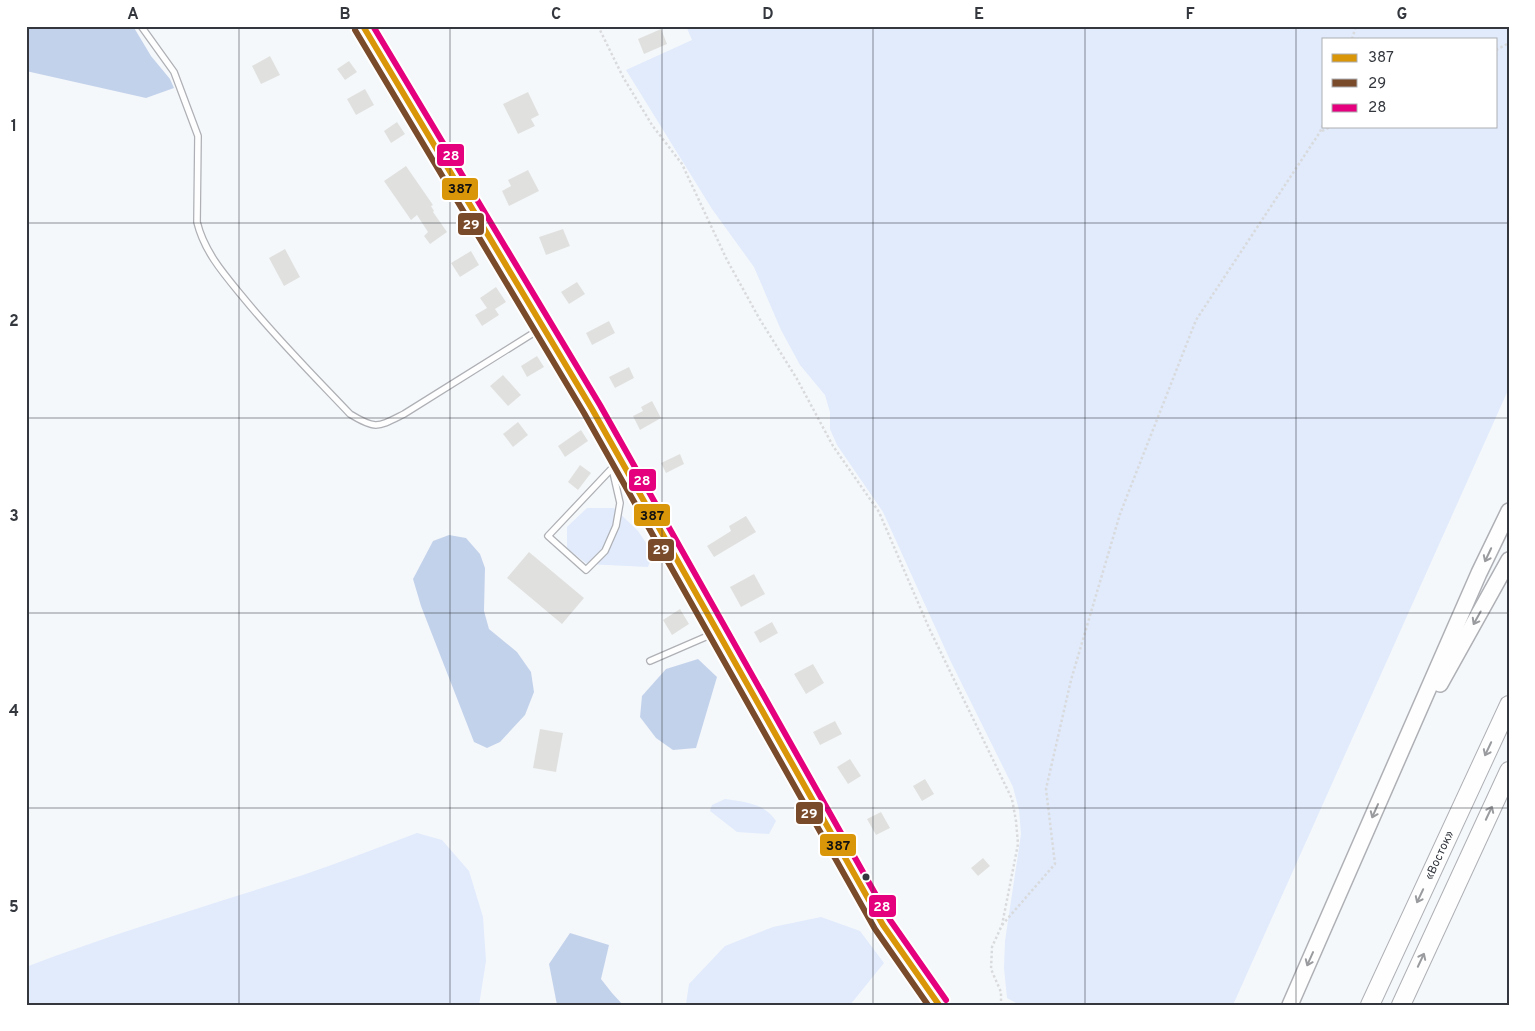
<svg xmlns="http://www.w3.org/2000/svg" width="1535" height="1031" font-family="Overpass,sans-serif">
	<rect width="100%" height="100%" fill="#f5f8fb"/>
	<!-- green -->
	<g fill="#e1ebfc" fill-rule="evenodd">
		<path d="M686 26H1509V388L1233 1005H1026L1016 1003 1007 998 1004 968 1005 941 1021 834 1019 810 1013 787 951 662 883 512 837 445 830 429V412L825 395 800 365 781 330 754 267 712 209 626 70 692 40ZM1324 39H1496V126H1324Z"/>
		<polygon points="587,508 614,508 638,531 653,553 648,567 587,564 567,548 567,527"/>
		<path d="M725 799C744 802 765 803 776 821L769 834 737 832 710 811 712 805Z"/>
		<path d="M417 833 442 840 469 871 483 917 486 961 479 1005H26V967C117 932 210 905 303 875 341 862 379 847 417 833Z"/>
		<polygon points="821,917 860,931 884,963 850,1005 686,1004 689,984 725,946 773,927"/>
	</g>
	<!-- forest -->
	<g fill="#c3d2eb">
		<polygon points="26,26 133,26 151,56 170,79 174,88 146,98 26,71"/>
		<polygon points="449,535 466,538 480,554 485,568 484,611 489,629 517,652 531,672 534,692 525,715 500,742 487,748 474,742 421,606 413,579 433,541"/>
		<polygon points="698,659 717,677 696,748 673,750 656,738 640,717 642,696 666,669"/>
		<polygon points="570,933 609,945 601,979 612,993 623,1005 557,1005 549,964"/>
	</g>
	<!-- building -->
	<g fill="#e0e1df">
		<polygon points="661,29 667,44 644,54 638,39"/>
		<polygon points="270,56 280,75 261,84 252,66"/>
		<polygon points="349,61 357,72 345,80 337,69"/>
		<polygon points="365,89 374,105 356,115 347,99"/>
		<polygon points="528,92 539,115 531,119 535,126 518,134 503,104"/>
		<polygon points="397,122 405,134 391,143 384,131"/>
		<polygon points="406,166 433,205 431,206 434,211 433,212 447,232 430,244 424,236 428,232 417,215 411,220 384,181"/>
		<polygon points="528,170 539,191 509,206 502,191 511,186 508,180"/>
		<polygon points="563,229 570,246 546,255 539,237"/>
		<polygon points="285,249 300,277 284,286 269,258"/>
		<polygon points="471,251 479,265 460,277 451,263"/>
		<polygon points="577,282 585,294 569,304 561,292"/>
		<polygon points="496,287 506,302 495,309 499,315 482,326 475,315 487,308 480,298"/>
		<polygon points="609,321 615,333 592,345 586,333"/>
		<polygon points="537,356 544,367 527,377 521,366"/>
		<polygon points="629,367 634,378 615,388 609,377"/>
		<polygon points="503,375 521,395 508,406 490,386"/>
		<polygon points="652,401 661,418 640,430 633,416 643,411 641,407"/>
		<polygon points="518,422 528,435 513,447 503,434"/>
		<polygon points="581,430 588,441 565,457 558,446"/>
		<polygon points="680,454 684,464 666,473 661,463"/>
		<polygon points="580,465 591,473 578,490 568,482"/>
		<polygon points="746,516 756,532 714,557 707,546 731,531 729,526"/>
		<polygon points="529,552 584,598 562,624 507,578"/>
		<polygon points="754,574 765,594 741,607 730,587"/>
		<polygon points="680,609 689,624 672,635 663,620"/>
		<polygon points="772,622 778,633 760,643 754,632"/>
		<polygon points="813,664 824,683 806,694 794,674"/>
		<polygon points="835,721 842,734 820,745 813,732"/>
		<polygon points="540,729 563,733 556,772 533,768"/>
		<polygon points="850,759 861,776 848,784 837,767"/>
		<polygon points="925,779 934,794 922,801 913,786"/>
		<polygon points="881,812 890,828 876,835 867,819"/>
		<polygon points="983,858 990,866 978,876 971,868"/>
	</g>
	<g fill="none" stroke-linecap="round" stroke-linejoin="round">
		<defs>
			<g id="service">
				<path d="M141 26 174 72 198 136 197 222C204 251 223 273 242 296 276 338 313 375 350 414 376 430 378 427 404 414L543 327"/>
				<polyline points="612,468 620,503 616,526 605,551 586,570 548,536 616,464 620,461"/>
				<polyline points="650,661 717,632"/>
			</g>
			<g id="secondary">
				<polyline points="363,26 592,409 883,925 939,1005"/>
				<polyline points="1440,684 1509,560"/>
				<polyline points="1290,1005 1479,573 1509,511"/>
			</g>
			<g id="trunk">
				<polyline points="1370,1005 1509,705"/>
				<polyline points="1401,1005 1509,771"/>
			</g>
		</defs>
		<!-- service casing -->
		<use href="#service" stroke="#aeb0b5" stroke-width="8"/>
		<!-- secondary casing -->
		<use href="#secondary" stroke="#aeb0b5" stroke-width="18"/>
		<!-- trunk casing -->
		<use href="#trunk" stroke="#aeb0b5" stroke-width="20"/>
		<!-- path -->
		<g stroke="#d9dadc" stroke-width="2.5" stroke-dasharray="2.5 2.5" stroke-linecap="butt">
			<polyline points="598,26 623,77 652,125 682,164 727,260 759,318 797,379 833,446 879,512 929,628 1012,799 1016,821 1018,844 1002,925 992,947 991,969 1001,992 1001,1005"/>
			<polyline points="1352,39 1356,26"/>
			<polyline points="1496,50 1509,43"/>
			<polyline points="1322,131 1332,126"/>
			<polyline points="1002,925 1055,864 1046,789 1071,680 1120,514 1196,320 1320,132 1324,122"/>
		</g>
		<!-- service -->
		<use href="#service" stroke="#fefefe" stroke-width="5.5"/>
		<!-- secondary -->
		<use href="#secondary" stroke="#fefefe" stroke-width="15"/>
		<!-- trunk -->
		<use href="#trunk" stroke="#fefefe" stroke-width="18"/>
		<defs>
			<polyline id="bus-1" points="363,26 592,409 883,925 939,1005"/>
			<polyline id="bus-2" points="355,30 584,413 875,929 928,1005"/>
			<polyline id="bus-3" points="373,26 600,405 890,920 946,1000"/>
		</defs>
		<!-- bus-1 casing -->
		<use href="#bus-1" stroke="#fff" stroke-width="10"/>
		<!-- bus-2 casing -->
		<use href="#bus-2" stroke="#fff" stroke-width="10"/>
		<!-- bus-3 casing -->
		<use href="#bus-3" stroke="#fff" stroke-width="10"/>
		<!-- bus-1 -->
		<use href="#bus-1" stroke="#da9609" stroke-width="6"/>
		<!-- bus-2 -->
		<use href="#bus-2" stroke="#7a4b2a" stroke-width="6"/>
		<!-- bus-3 -->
		<use href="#bus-3" stroke="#e5007d" stroke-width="6"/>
	</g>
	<!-- one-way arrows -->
	<defs><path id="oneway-shaft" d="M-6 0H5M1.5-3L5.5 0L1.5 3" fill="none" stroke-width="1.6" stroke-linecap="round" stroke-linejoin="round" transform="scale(1.25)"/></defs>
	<g stroke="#999b9e">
		<use href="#oneway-shaft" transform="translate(1488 555) rotate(115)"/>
		<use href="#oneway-shaft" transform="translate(1477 618) rotate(119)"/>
		<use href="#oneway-shaft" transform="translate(1488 749) rotate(115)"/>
		<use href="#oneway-shaft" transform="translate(1375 811) rotate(114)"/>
		<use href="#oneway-shaft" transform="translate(1489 813) rotate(-65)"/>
		<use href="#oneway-shaft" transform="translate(1420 896) rotate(115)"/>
		<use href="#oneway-shaft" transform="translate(1310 959) rotate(114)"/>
		<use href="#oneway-shaft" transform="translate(1421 960) rotate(-65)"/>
	</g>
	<!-- grid -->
	<path fill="none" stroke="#34383e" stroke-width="1" stroke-opacity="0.55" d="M239 26V1005M450 26V1005M662 26V1005M873 26V1005M1085 26V1005M1296 26V1005M26 223H1509M26 418H1509M26 613H1509M26 808H1509"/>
	<!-- markers -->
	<circle fill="#34383e" stroke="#fff" stroke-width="2" cx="866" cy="877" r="4.5"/>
	<g text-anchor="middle" stroke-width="4" stroke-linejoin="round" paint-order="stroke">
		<!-- street labels -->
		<g font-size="12" fill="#34383e" stroke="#fff">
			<text transform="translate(1439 855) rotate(-65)" y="4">«Восток»</text>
		</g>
	</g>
	<g stroke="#fff" stroke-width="2">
		<rect x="436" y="143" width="29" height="24" rx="5" fill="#e5007d"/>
		<rect x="441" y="177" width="38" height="24" rx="5" fill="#da9609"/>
		<rect x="457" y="212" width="28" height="24" rx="5" fill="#7a4b2a"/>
		<rect x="628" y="468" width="29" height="24" rx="5" fill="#e5007d"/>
		<rect x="633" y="503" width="38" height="24" rx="5" fill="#da9609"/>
		<rect x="647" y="538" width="28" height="24" rx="5" fill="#7a4b2a"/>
		<rect x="795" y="801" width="29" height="24" rx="5" fill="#7a4b2a"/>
		<rect x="819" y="833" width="38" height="24" rx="5" fill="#da9609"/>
		<rect x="868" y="894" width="29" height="24" rx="5" fill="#e5007d"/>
	</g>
	<g font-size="14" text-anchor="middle" font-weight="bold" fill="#fff">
		<text x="451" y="160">28</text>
		<text x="471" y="229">29</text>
		<text x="642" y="485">28</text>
		<text x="661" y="554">29</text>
		<text x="809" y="818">29</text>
		<text x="882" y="911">28</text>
	</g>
	<g font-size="14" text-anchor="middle" font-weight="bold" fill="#111">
		<text x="460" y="193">387</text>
		<text x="652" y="520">387</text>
		<text x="838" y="850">387</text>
	</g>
	<!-- border -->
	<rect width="1535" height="1031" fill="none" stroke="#ffffff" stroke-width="55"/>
	<!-- legend -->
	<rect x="1322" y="38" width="175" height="90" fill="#ffffff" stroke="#aeafb2"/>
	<rect x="1332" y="54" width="25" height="8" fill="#da9609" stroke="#aeafb2"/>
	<text x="1368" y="62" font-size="15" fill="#34383e">387</text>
	<rect x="1332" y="79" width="25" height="8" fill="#7a4b2a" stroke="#aeafb2"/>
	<text x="1368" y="88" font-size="15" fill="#34383e">29</text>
	<rect x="1332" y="104" width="25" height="8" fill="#e5007d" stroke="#aeafb2"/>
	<text x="1368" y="112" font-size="15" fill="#34383e">28</text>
	<rect x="28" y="28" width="1480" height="976" fill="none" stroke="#34383e" stroke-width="2"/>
	<g font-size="16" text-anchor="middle" font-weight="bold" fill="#34383e">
		<text x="133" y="19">A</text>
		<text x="345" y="19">B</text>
		<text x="556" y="19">C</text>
		<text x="768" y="19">D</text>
		<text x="979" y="19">E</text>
		<text x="1190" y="19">F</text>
		<text x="1402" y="19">G</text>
		<text x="14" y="131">1</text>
		<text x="14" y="326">2</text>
		<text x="14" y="521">3</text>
		<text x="14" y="716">4</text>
		<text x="14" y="912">5</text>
	</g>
</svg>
